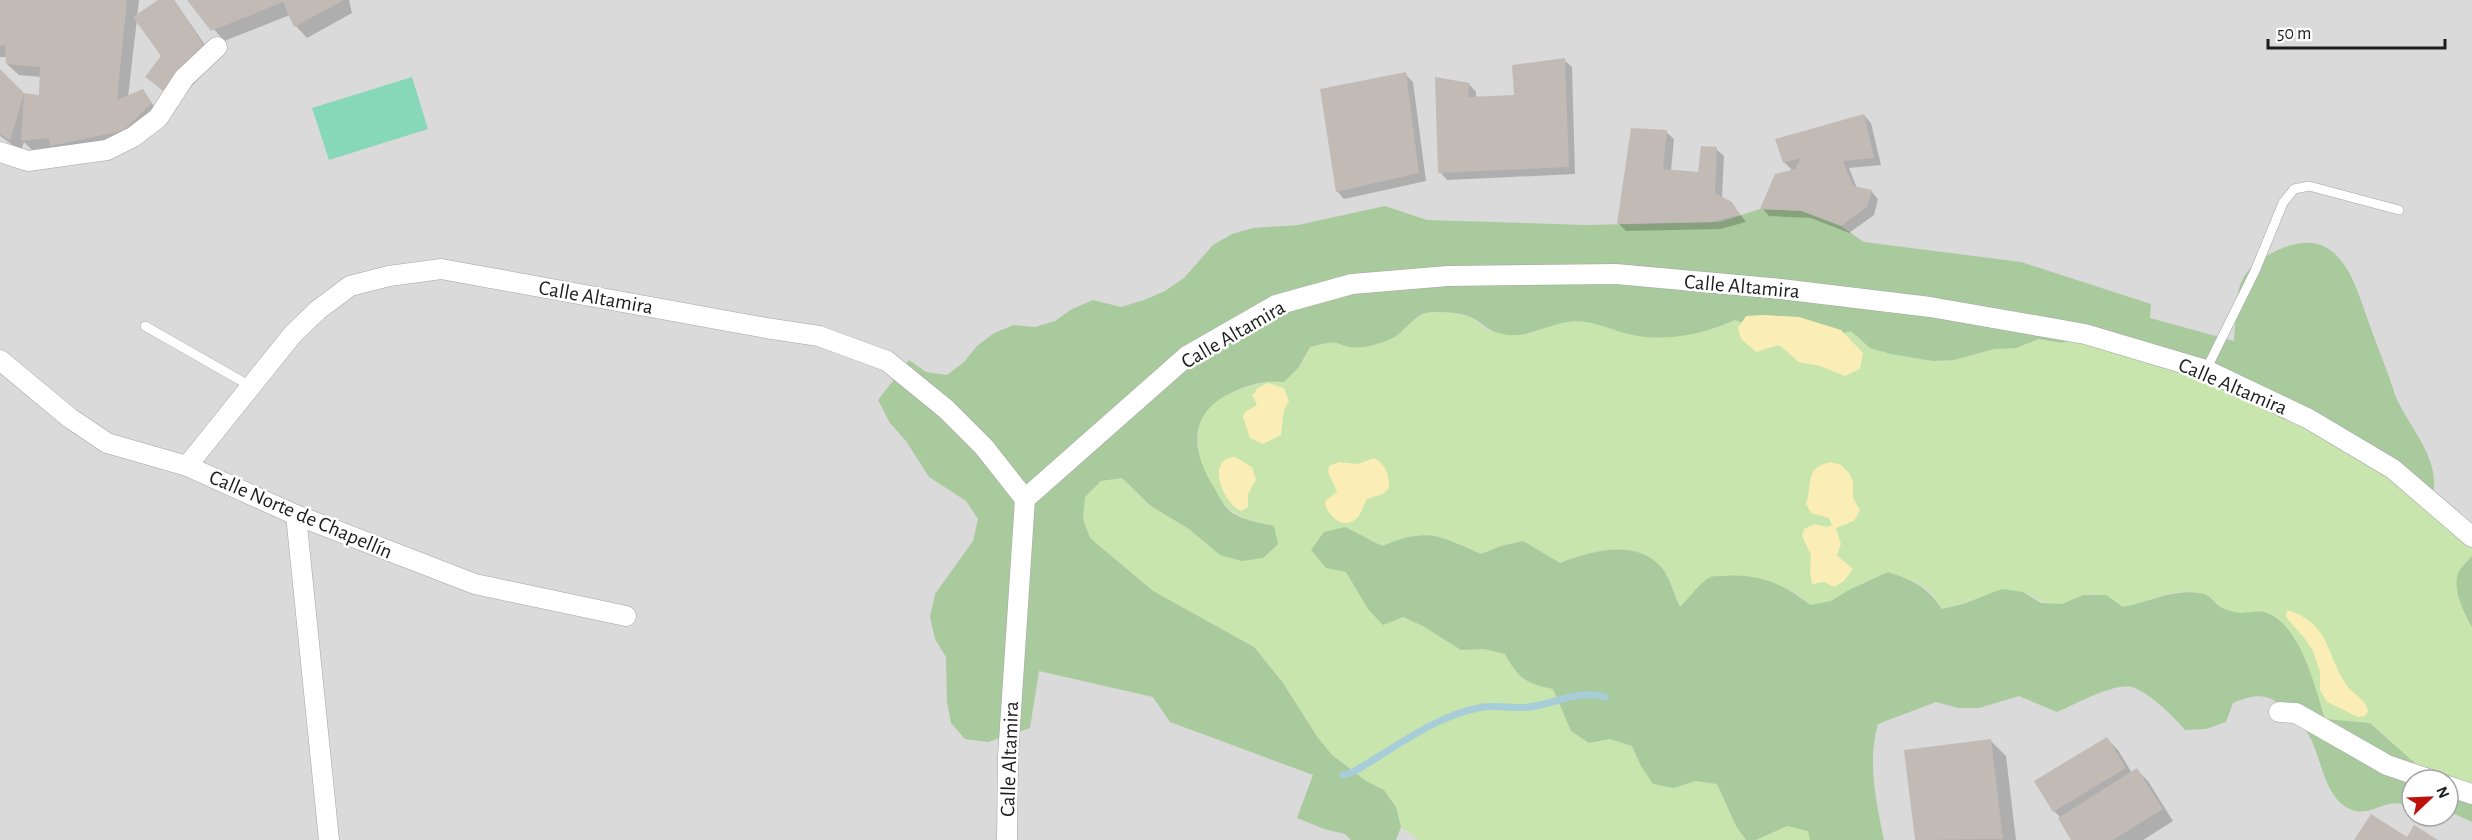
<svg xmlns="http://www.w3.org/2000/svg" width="2472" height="840" font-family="'Alegreya Sans',sans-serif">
	<rect width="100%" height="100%" fill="#eeebe4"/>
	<!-- residential -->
	<path fill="#dbdada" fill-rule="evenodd" d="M0 0H2472V840H0ZM2412 780H2448V816H2412Z"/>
	<!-- grass -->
	<g fill="#c7e5ad">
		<path d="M1428 312H1449L1470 317 1488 331 1530 334 1550 325 1573 321 1594 322 1613 330 1696 333 1716 328 1735 320 1755 327 1831 337 1851 331 1870 348 1891 354 1933 361 1954 360 1994 349 2016 348 2039 339 2062 343 2085 334 2309 419 2472 537V556L2458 572 2463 610 2472 627V787L2417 765 2371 723 2325 719 2296 640 2265 612C2250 613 2233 616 2220 606 2215 603 2211 597 2205 595 2178 584 2149 602 2123 607 2110 598 2097 591 2080 596 2073 599 2066 604 2058 604 2039 603 2039 597 2024 593 2004 587 1963 604 1942 609L1930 591 1913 580H1868L1831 601 1810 605 1794 591 1710 577 1680 607C1675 595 1670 578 1662 568 1636 538 1592 551 1560 563L1523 541 1501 546 1481 554C1439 535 1427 527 1382 546L1345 527 1326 567 1346 571 1357 591 1403 617 1423 626 1461 650 1484 649 1505 654C1518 678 1526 684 1553 689L1571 731 1589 743 1610 739 1632 746 1641 766 1674 788 1695 781 1717 784 1736 826 1746 840H1419L1401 827 1396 807 1384 790 1366 781 1332 755 1318 738 1283 683 1254 647 1153 591 1090 538 1083 519 1085 497 1101 481 1122 478 1151 506 1189 529 1220 555 1274 526C1234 517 1228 514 1207 478 1200 465 1198 452 1198 438 1196 380 1268 393 1299 367 1304 363 1307 353 1310 347L1331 342 1352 347 1374 345 1394 338 1409 323Z"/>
		<polygon points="1787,826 1809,831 1810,840 1756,840"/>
	</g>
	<!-- forest -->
	<g fill="#a8ca9c">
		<path d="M1385 206 1427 220 1586 225 1720 222 1760 209 1802 211 1841 226 1864 242 2021 262 2151 304 2150 318 2234 341C2239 296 2229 273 2278 250 2340 222 2354 281 2370 326 2378 349 2388 371 2395 395 2408 426 2441 459 2433 494L2309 419 2085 334 2062 343 2039 339 2016 348 1994 349 1954 360 1933 361 1891 354 1870 348 1851 331 1831 337 1755 327 1735 320C1703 334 1668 342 1633 335 1613 331 1596 321 1575 321 1551 322 1532 337 1509 335 1486 333 1484 322 1468 316 1456 312 1444 312 1432 312 1413 313 1405 333 1391 339 1379 344 1363 349 1350 347 1343 346 1336 341 1328 343 1322 343 1316 346 1310 347L1299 367 1284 382C1266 380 1251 384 1235 391 1187 411 1190 451 1215 489 1219 497 1226 510 1234 514 1246 521 1261 523 1274 526L1278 544 1263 558 1242 561 1220 555 1189 529 1151 506 1122 478 1101 481 1085 497 1083 519 1090 538 1153 591 1254 647 1283 683 1318 738 1332 755 1366 781 1384 790 1396 807 1401 827 1396 840H1351L1345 834 1324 829 1297 818 1313 775 1170 722 1153 697 1039 671 1030 728 988 742 965 739 951 723 947 702 946 657 935 639 930 617 935 594 973 541 978 519 966 501 929 477 906 441 890 423 878 400 909 360 926 372 947 375 964 362 977 346 994 333 1014 325 1035 327 1055 321 1072 309 1093 300 1121 307 1144 300 1165 291 1184 278 1213 245 1232 234 1253 228 1298 225Z"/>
		<path d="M1345 527 1382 546C1427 527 1439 535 1481 554L1501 546 1523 541 1560 563C1592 551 1636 538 1662 568 1670 578 1674 595 1680 607 1687 600 1702 581 1710 577 1713 576 1720 576 1724 576 1757 573 1785 584 1810 605L1831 601 1849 590 1888 572C1914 581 1926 586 1942 609L1963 604 2002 589 2023 592 2041 603 2062 604 2083 595H2106L2123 607C2150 602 2175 587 2204 594 2211 596 2215 604 2222 608 2226 610 2231 611 2235 612 2245 615 2258 609 2267 613 2301 626 2315 687 2325 719L2370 723 2417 765 2436 775 2457 778 2472 787V822L2448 811V780H2412V805C2405 805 2396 802 2389 804 2376 807 2364 816 2350 809 2323 797 2322 756 2308 734 2302 724 2292 715 2283 707 2266 692 2253 695 2233 703L2226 722 2206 729 2185 730C2173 716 2153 696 2135 688 2117 680 2074 705 2057 712L2019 696 1979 708H1958L1936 702 1878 724C1867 762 1876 801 1884 840H1810L1808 831 1787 826 1756 840H1746L1736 826 1717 784 1695 781 1674 788 1653 784 1641 766 1632 746 1610 739 1589 743 1571 731 1553 689C1526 684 1518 678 1505 654L1484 649 1461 650 1423 626 1403 617 1383 625 1368 609 1346 572 1326 568 1311 550 1324 532Z"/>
		<path d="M2472 556V627C2464 613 2451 587 2459 571 2462 566 2468 561 2472 556Z"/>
	</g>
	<!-- sand -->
	<g fill="#faedb6">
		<polygon points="1764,315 1799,317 1841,330 1863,353 1860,369 1845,376 1820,366 1799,362 1779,345 1756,352 1741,339 1738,328 1746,316"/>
		<polygon points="1268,383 1284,388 1289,401 1284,410 1281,435 1263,444 1250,438 1243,417 1245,412 1257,405 1252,395 1256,392 1256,389"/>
		<path d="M1235 457 1252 467 1256 480 1248 494V507L1241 511C1224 504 1204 459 1235 457Z"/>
		<path d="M1374 458C1385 463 1390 476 1389 488L1383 494 1367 499C1364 504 1362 512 1358 517 1345 531 1330 518 1325 505L1326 500 1337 492 1328 472 1329 466 1339 462 1358 464Z"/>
		<path d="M1830 462 1841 465 1849 473 1853 481V498L1860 510 1854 521 1836 528 1841 544 1837 555 1853 569 1844 581 1834 587 1824 582 1812 584 1810 571 1811 555 1802 536 1804 529 1814 524 1827 527 1832 525 1829 518 1811 513 1806 504C1813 485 1803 469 1830 462Z"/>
		<path d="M2287 610C2332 624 2325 655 2348 687 2355 696 2367 700 2368 712L2365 716 2358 717 2327 702 2320 690V672L2313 651 2305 639 2286 617Z"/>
	</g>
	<!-- pitch -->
	<polygon fill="#87d8ba" points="412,77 428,129 329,160 312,108"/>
	<!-- shadow -->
	<g fill="#0003">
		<polygon points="0,0 139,0 137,17 161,0 174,0 216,61 176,102 147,77 163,56 137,19 128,97 142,91 158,111 130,138 34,152 24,142 21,151 0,136 0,71 28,99 40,97 41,77 19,75 7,64 7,57 0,57"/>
		<polygon points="189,0 349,0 352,13 307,38 296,26 290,15 224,41"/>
		<polygon points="1564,60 1572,67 1575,174 1447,180 1440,172 1469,84 1476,92 1476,98 1515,97"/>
		<polygon points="1405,74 1413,82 1426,181 1344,199 1337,191"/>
		<polygon points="1864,115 1871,123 1881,165 1849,168 1857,188 1871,191 1878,199 1874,215 1849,233 1811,218 1769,216 1762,208 1793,171 1784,162"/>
		<polygon points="1666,132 1674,139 1671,171 1699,174 1716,149 1724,156 1722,198 1731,203 1746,222 1720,229 1626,231 1618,223"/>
		<polygon points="2107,739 2118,750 2132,773 2137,770 2148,781 2173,821 2143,840 2073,840 2061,818 2054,811"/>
		<polygon points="1991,741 2006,756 2016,840 1916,840 1906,751"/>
	</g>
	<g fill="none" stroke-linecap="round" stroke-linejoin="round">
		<!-- stream -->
		<path stroke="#a7cdd9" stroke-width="7" d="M1343 775 1353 772C1394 749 1435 715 1483 707 1498 705 1514 709 1529 707 1556 704 1577 689 1605 697"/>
	</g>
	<!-- building -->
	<g fill="#c2bab4">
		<polygon points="0,0 127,0 117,100 143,89 152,103 123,131 50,146 49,138 21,141 24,93 10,141 0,134 0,69 24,93 39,95 40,67 6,64 5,45 0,46"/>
		<polygon points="158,0 174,0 206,49 164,91 145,77 161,56 133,17"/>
		<polygon points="187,0 344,0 294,27 283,2 211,31"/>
		<polygon points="1565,58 1569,167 1438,173 1435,77 1470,83 1468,97 1514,95 1512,65"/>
		<polygon points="1406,72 1419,173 1336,192 1320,89"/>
		<polygon points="1864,114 1874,158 1843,161 1853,186 1872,190 1867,207 1841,226 1802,211 1760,209 1775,174 1795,169 1801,158 1783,163 1775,139"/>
		<polygon points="1631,128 1667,130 1663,169 1698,172 1701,146 1717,147 1715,193 1732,202 1740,215 1711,222 1617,224"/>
		<polygon points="2107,737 2126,768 2053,812 2034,781"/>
		<polygon points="1991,739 2003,839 1915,840 1904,750"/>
		<polygon points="2137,768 2163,809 2113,840 2071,840 2058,818"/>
		<polygon points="2371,814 2407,837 2414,825 2438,840 2354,840"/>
	</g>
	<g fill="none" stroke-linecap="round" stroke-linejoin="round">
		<defs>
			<g id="service">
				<polyline points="145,326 252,387"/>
				<polyline points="2206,370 2255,271 2283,203 2294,189 2309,186 2399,210"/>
			</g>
			<g id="minor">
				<polyline points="0,152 28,161 107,150 133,137 158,118 184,78 217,47"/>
				<polyline points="0,360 70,418 107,443 187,466 296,515 475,584 626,616"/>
				<polyline points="187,466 293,334 318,310 350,286 389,276 441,269 766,328 819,336 887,361 946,409 984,447 1025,499 1008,757 1007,840"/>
				<polyline points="1025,499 1187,356 1276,305 1352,284 1448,276 1616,274 1781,289 1930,307 2085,334 2206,370 2309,419 2393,469 2472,537"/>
				<polyline points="296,515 329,840"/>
				<polyline points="2279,712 2296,713 2387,765 2431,780"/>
				<polyline points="2448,786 2472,794"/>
			</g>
		</defs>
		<!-- service casing -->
		<use href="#service" stroke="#a4a4a4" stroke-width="10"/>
		<!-- minor casing -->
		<use href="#minor" stroke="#a4a4a4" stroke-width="21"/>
		<!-- service -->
		<use href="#service" stroke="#fff" stroke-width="9"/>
		<!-- minor -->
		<use href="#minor" stroke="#fff" stroke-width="20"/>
	</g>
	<g text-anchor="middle" stroke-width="5" stroke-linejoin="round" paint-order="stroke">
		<!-- street labels -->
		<g font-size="21" fill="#1d1d1d" stroke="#fff">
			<text transform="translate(1742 286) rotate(5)" y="7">Calle Altamira</text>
			<text transform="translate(596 297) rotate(10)" y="7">Calle Altamira</text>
			<text transform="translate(1233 334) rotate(-30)" y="7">Calle Altamira</text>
			<text transform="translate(2233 386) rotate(23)" y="7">Calle Altamira</text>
			<text transform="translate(301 514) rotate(23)" y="7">Calle Norte de Chapellín</text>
			<text transform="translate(1009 759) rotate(-88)" y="7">Calle Altamira</text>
		</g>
	</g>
	<!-- north arrow -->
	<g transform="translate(2430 798) rotate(67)"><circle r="28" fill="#ffffff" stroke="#a5a5a5" stroke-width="1.5"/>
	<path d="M0-4.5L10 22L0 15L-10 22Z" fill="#bd110e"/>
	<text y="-9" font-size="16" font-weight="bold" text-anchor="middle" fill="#1d1d1d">N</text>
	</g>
	<!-- scale -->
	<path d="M2268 39v9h177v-9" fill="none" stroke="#1d1d1d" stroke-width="3"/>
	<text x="2277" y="39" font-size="18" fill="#1d1d1d" stroke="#ffffff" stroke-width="4.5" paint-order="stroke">50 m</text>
</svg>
